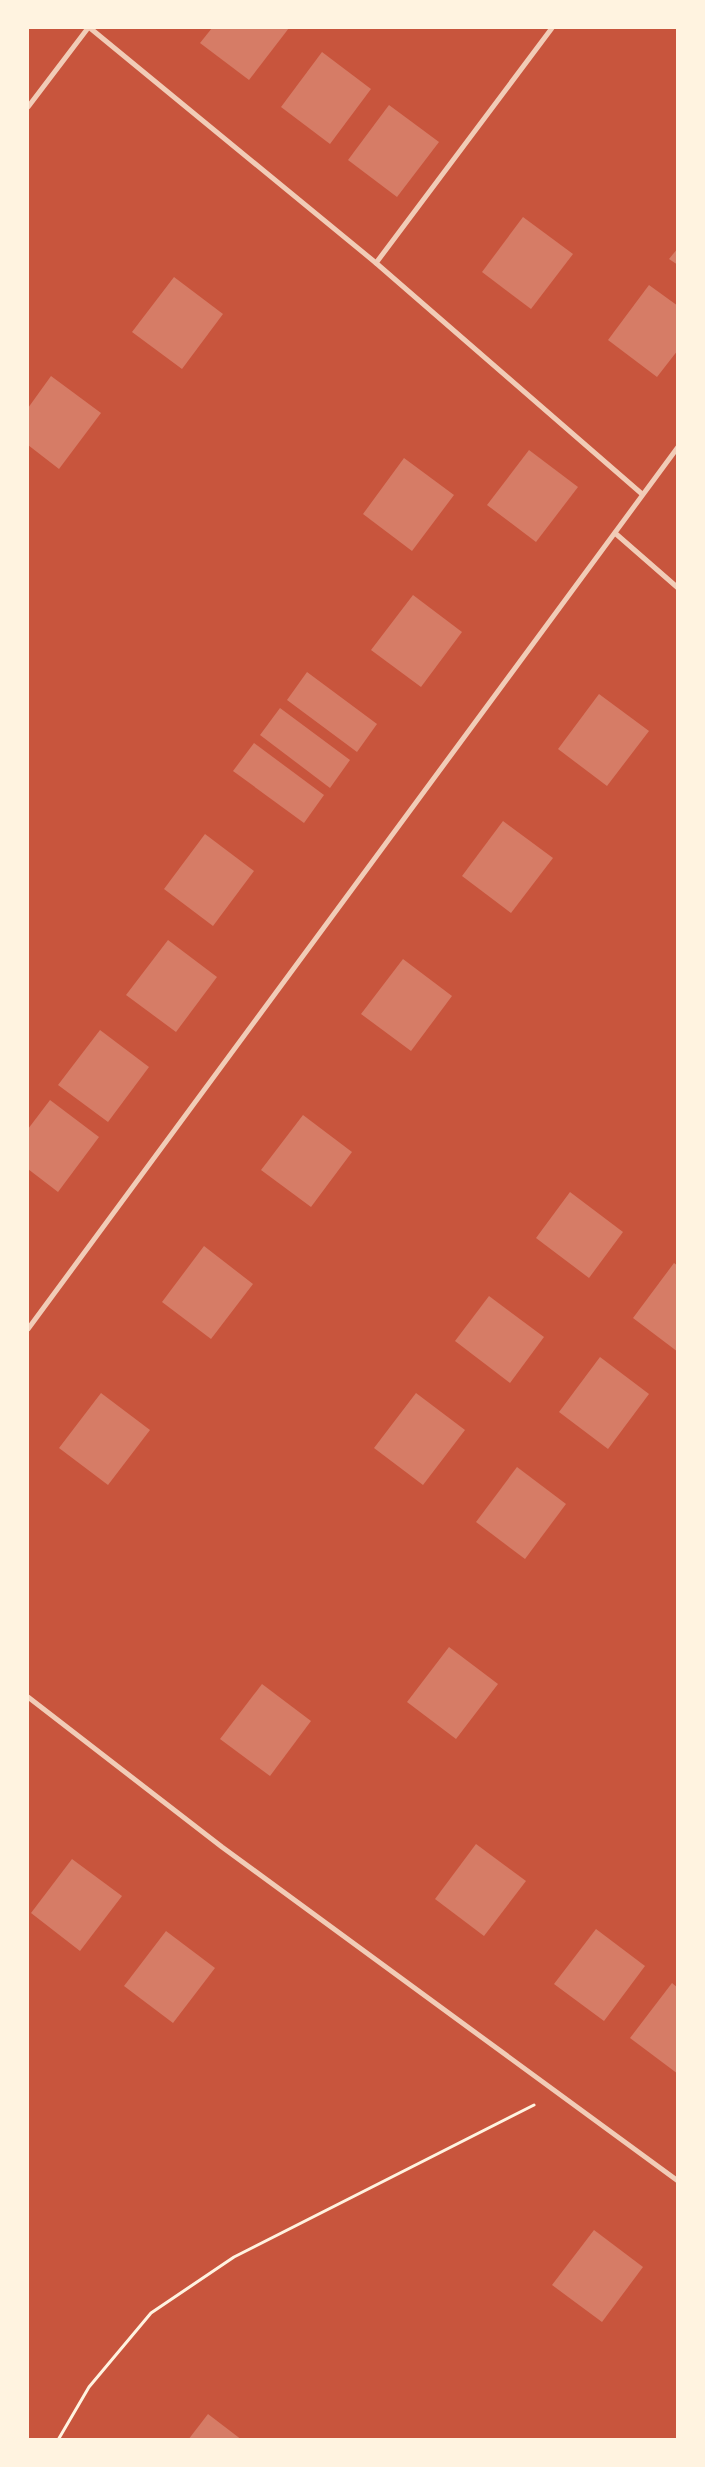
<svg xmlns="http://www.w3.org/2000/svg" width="705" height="2467" font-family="Montserrat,sans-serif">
	<rect width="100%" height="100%" fill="#c8553d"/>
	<!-- building -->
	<g fill="#d67c66">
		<polygon points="212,28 289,28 249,80 200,43"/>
		<polygon points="322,52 371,89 330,144 281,107"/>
		<polygon points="389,105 439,142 397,197 348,160"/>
		<polygon points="523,217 573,254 531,309 482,272"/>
		<polygon points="678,248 678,265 669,259"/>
		<polygon points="174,277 223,314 182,369 132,332"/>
		<polygon points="649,285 678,306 678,350 657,377 608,340"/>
		<polygon points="51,376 101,413 59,469 28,445 28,408"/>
		<polygon points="529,450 578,487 536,542 487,505"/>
		<polygon points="404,458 454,495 412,551 363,514"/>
		<polygon points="413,595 462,632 421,687 371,650"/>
		<polygon points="307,672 377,724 357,752 287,700"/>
		<polygon points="599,694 649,731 607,786 558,749"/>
		<polygon points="280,708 350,760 330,788 260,735"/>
		<polygon points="254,743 324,795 304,823 233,771"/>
		<polygon points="503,821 553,858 511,913 462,876"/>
		<polygon points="205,834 254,871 213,926 164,889"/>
		<polygon points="168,940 217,977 176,1032 126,995"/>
		<polygon points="403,959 452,996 411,1051 361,1014"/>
		<polygon points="100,1030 149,1067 108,1122 58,1085"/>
		<polygon points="50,1100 99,1137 58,1192 28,1169 28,1129"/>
		<polygon points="303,1115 352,1152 311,1207 261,1170"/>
		<polygon points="570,1192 623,1232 589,1278 536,1238"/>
		<polygon points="204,1246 253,1284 211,1339 162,1302"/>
		<polygon points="674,1263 678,1266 678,1352 633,1318"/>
		<polygon points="489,1296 544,1337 510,1383 455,1341"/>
		<polygon points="600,1357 649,1394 608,1449 559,1412"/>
		<polygon points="101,1393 150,1430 108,1485 59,1448"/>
		<polygon points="416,1393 465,1430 423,1485 374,1448"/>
		<polygon points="517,1467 566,1504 525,1559 476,1522"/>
		<polygon points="449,1647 498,1684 456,1739 407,1702"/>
		<polygon points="262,1684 311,1721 270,1776 220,1739"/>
		<polygon points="476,1844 526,1881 484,1936 435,1899"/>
		<polygon points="72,1859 122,1896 80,1951 31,1913"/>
		<polygon points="596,1929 645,1966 604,2021 554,1984"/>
		<polygon points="166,1931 215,1968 173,2023 124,1986"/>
		<polygon points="672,1983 678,1988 678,2074 630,2038"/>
		<polygon points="594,2230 643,2267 602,2322 552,2285"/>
		<polygon points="208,2414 242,2440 188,2440"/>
	</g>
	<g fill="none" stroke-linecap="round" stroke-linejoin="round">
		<!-- path -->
		<polyline stroke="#fff3e0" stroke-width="3" points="58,2440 89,2387 151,2313 234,2257 534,2105"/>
		<!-- minor -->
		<g stroke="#f1ccb7" stroke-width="5">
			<polyline points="90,28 376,263 642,494"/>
			<polyline points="28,107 88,28"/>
			<polyline points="376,263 552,28"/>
			<polyline points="615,533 678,588"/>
			<polyline points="28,1329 678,447"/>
			<polyline points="28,1697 222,1847 678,2181"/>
		</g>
	</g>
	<!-- border -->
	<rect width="705" height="2467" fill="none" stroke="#fff3e0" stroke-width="58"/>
</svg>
